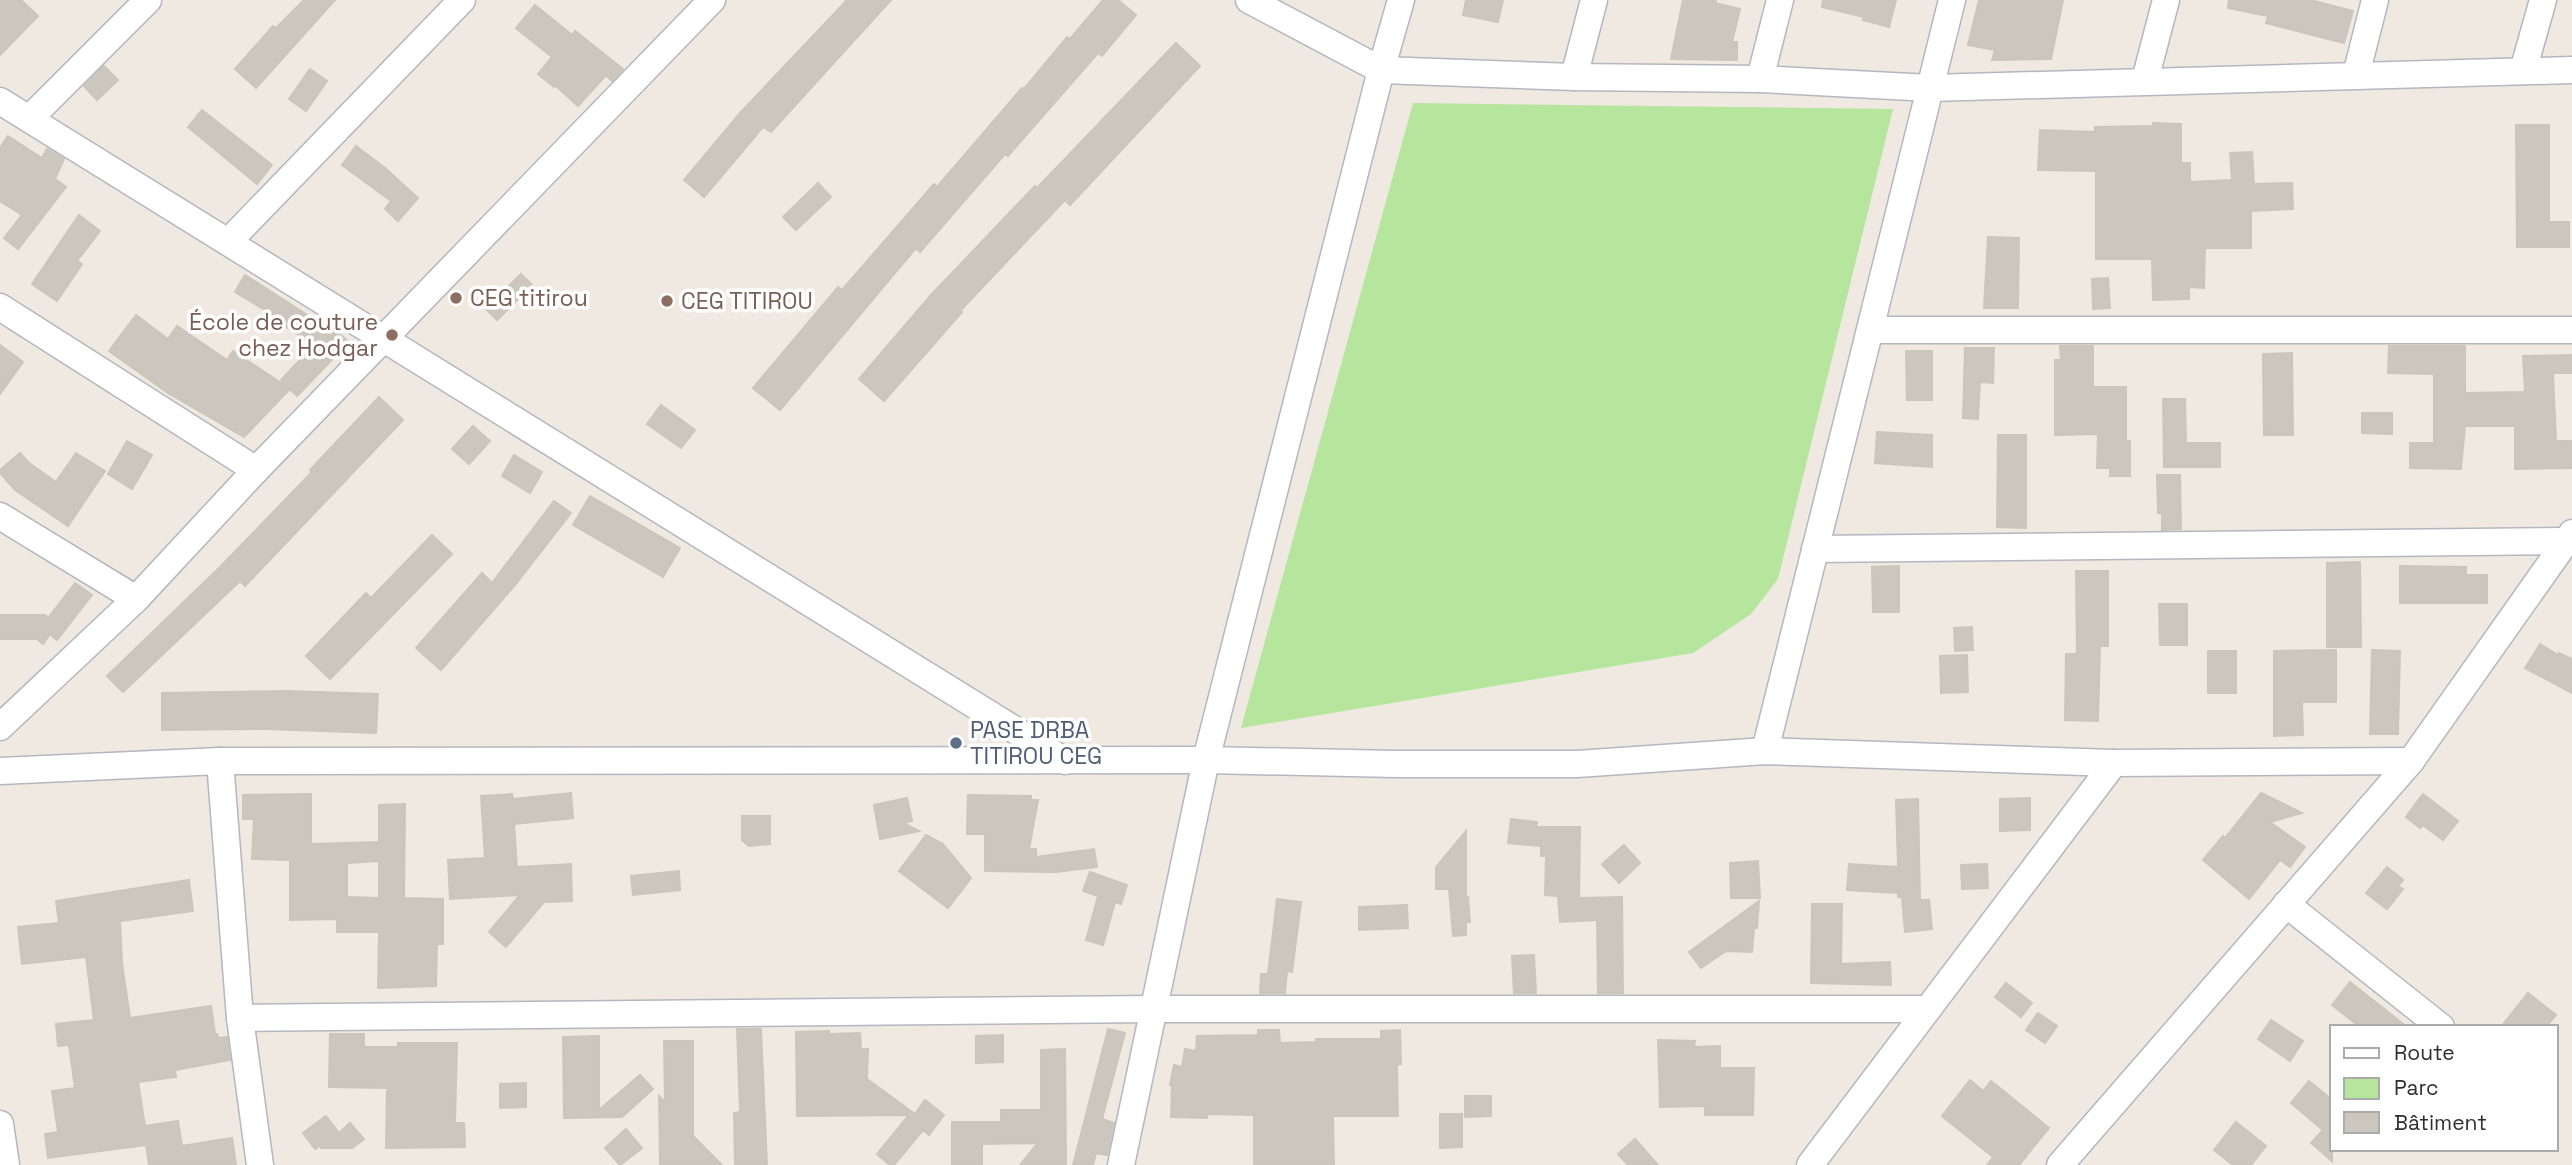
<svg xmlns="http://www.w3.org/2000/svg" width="2572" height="1165" font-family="'Space Grotesk',sans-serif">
	<rect width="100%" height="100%" fill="#efe9e1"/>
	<!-- green -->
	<polygon fill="#b6e59e" points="1413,103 1893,109 1778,579 1751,614 1693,653 1241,728"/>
	<!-- building -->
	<g fill="#cbc7bf" stroke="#cbc5ba" stroke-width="2" fill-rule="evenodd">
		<polygon points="0,0 21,0 38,16 0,55"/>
		<polygon points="304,0 335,0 256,88 235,69 273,26 276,28"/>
		<polygon points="847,0 891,0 771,132 763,127 704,197 684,180 741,112"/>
		<polygon points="1103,0 1118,0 1136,15 1102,56 1098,53 1008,156 1005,154 920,252 916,248 780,410 753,388 838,287 842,290 934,184 937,187 1022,88 1024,89 1067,37 1070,39"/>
		<polygon points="1466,0 1503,0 1498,22 1463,15"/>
		<polygon points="1683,0 1716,0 1715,3 1740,9 1732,42 1737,42 1737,60 1671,59"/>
		<polygon points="1823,0 1896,0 1889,27 1863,20 1864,17 1822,7"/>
		<polygon points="1979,0 2063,0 2051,59 1992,60 1995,50 1968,45"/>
		<polygon points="2229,0 2310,0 2353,11 2344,43 2266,23 2268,16 2228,8"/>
		<polygon points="535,5 572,35 575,31 623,69 612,81 606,75 578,106 555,85 554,87 538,74 552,57 516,28"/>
		<polygon points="1176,43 1200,66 1070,205 1065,200 960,311 962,312 884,401 859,379 931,295 1035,186 1037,188"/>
		<polygon points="104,66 118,80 97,100 84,86"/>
		<polygon points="310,69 327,81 306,111 289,99"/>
		<polygon points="202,110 272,165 257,184 188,127"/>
		<polygon points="2153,123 2181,124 2181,163 2190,163 2190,182 2232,180 2230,153 2252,152 2254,184 2292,183 2293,209 2251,211 2251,248 2205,248 2204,288 2189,287 2189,299 2153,300 2152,259 2096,259 2096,171 2038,170 2040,130 2095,132 2095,127 2153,126"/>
		<polygon points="2516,125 2549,125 2549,222 2569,222 2569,247 2517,247"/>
		<polygon points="8,136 42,158 47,149 64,159 55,179 66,187 18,249 4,238 22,215 0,201 0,148"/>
		<polygon points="356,146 385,168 418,198 398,221 385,209 391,201 342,165"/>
		<polygon points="818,183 831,197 796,230 783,217"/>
		<polygon points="79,215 100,231 77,261 82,264 57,301 32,284"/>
		<polygon points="1988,237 2019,238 2018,308 1984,308"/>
		<polygon points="521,274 532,285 497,320 486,309"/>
		<polygon points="245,275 329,329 332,327 349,342 297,396 281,380 314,345 283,325 285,322 235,292"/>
		<polygon points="2108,278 2110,308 2093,309 2092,279"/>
		<polygon points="136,315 168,339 177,326 227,360 233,351 290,389 244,437 168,393 109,351"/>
		<polygon points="0,345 23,362 0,394"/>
		<polygon points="2060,346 2093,346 2093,387 2126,387 2126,441 2130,441 2130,476 2110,476 2110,468 2097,468 2098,434 2055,435 2055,360 2061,360"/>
		<polygon points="2389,346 2465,346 2465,393 2525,392 2523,356 2572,355 2572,373 2553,373 2556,441 2572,441 2572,468 2515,469 2515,426 2465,426 2461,469 2410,468 2410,443 2434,443 2434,374 2388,373"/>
		<polygon points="1965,348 1994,348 1993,383 1980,382 1978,419 1963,418"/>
		<polygon points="1906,351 1932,351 1932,400 1907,400"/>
		<polygon points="2292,353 2293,435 2264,435 2263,354"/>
		<polygon points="379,397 403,420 245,586 240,581 123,692 107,676 220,567 312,472 310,470"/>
		<polygon points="2163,399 2185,399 2186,443 2220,443 2220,467 2164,467"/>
		<polygon points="661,405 695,430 681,448 647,424"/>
		<polygon points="2362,413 2392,413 2392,434 2362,433"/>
		<polygon points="473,426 490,441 469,464 452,449"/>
		<polygon points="1877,432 1932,435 1932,467 1875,463"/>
		<polygon points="1998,435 2026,435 2026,528 1997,527"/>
		<polygon points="127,441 152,455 132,489 108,474"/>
		<polygon points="20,453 29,463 56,482 76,453 105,471 68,526 15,490 0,473 0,470"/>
		<polygon points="514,455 542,472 530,493 502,476"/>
		<polygon points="2157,475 2180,475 2181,529 2162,530 2162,513 2158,513"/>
		<polygon points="590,496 680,548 663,577 573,525"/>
		<polygon points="554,501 571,513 515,585 441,670 416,648 482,573 492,583"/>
		<polygon points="432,535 452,554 330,679 306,656 366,593 371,598"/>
		<polygon points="2360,562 2361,647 2327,647 2327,563"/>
		<polygon points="1899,566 1899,612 1873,612 1872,567"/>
		<polygon points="2400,566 2466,567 2466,575 2487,575 2487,603 2400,603"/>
		<polygon points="2076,571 2108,571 2108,646 2100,646 2098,721 2065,720 2066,654 2077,654"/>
		<polygon points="75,583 92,595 57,640 50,634 43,644 37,639 0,639 0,615 45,615 48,618"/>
		<polygon points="2159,604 2187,604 2187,645 2160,645"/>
		<polygon points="1972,627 1973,650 1955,651 1954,628"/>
		<polygon points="2540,644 2558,655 2559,653 2572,659 2572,693 2525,668"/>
		<polygon points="2336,650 2336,702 2302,702 2303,735 2274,736 2274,651"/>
		<polygon points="2372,650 2400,651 2398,734 2370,734"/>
		<rect x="2208" y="651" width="28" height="42"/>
		<polygon points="1967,655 1968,692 1941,693 1940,656"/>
		<polygon points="285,691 378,694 376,733 267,729 162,730 162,693"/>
		<polygon points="571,793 573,818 514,824 517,867 571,864 572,901 544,902 506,947 489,932 520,895 450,899 448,860 485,858 481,796 512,794 513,799"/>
		<polygon points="2261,793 2302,813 2270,822 2305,847 2290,867 2280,860 2249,899 2203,860 2223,836 2225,838"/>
		<path d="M311 794V844L379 842V805L405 804 404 898 443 899V944H437L436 986 378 988 379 932H337V919L290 920V860L252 859 254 819H243V795ZM379 861V898L347 897V863Z"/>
		<polygon points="2423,794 2458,821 2443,840 2423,825 2420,828 2406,817"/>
		<polygon points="968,795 1031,796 1031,800 1038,800 1029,849 1036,849 1036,857 1094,849 1097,867 1056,872 985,871 985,834 967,834"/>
		<polygon points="907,798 912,821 903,823 919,831 880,839 874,805"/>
		<polygon points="2030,798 2030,830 2000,831 2000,799"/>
		<polygon points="1918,799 1920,900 1929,900 1932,929 1905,932 1902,897 1898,897 1898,893 1847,890 1849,864 1898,867 1896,800"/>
		<polygon points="742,816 770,816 770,844 749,846 742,840"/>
		<polygon points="1511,819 1537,822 1536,827 1580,827 1579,898 1622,897 1623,993 1598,993 1597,920 1560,922 1558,896 1545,895 1546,856 1541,856 1541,846 1508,843"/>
		<polygon points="1466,831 1466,897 1468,897 1470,922 1466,922 1466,935 1453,936 1449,889 1436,889 1436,867"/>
		<polygon points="926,835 943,844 971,878 948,908 899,871"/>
		<polygon points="1624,845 1640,863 1619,883 1602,864"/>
		<polygon points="1758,861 1760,898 1731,898 1730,863"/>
		<polygon points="1987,864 1988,888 1962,889 1961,865"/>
		<polygon points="2387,867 2403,880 2398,886 2403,889 2387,909 2366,893"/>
		<polygon points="679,871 680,890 633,895 631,876"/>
		<polygon points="1090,872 1127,885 1121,904 1115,902 1103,945 1086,940 1098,896 1083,891"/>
		<polygon points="189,880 193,911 120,921 122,963 130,1018 211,1006 215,1034 217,1034 218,1038 227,1037 230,1060 175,1070 176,1077 138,1082 144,1120 145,1126 178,1121 182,1146 232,1138 236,1165 149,1165 146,1145 48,1158 45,1134 58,1132 52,1091 75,1088 69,1045 58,1046 56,1024 94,1020 86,957 22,964 18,927 59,923 56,901"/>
		<polygon points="1277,899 1301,902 1292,972 1287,971 1285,993 1260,993 1261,974 1268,974"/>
		<polygon points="1759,901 1757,928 1754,928 1752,952 1726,951 1701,968 1689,952"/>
		<polygon points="1812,904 1842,904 1841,964 1890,962 1891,985 1811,983"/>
		<polygon points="1407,905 1408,928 1359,930 1359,907"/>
		<polygon points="1534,955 1536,993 1514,993 1512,956"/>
		<polygon points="2350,982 2407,1027 2360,1027 2332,1005"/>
		<polygon points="2006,983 2032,1003 2021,1017 1995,997"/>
		<polygon points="2528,993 2556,1015 2546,1027 2501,1027"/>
		<polygon points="2038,1013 2057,1026 2045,1043 2026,1030"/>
		<polygon points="2271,1020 2303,1041 2290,1061 2258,1039"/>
		<polygon points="737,1029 761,1029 767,1165 735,1165 734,1113 740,1112"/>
		<polygon points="1108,1029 1125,1033 1102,1119 1114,1123 1107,1155 1096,1153 1093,1165 1073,1165"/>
		<polygon points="1258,1030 1279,1030 1280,1043 1316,1042 1316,1039 1381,1039 1381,1031 1400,1030 1401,1064 1397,1065 1398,1116 1333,1116 1334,1165 1254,1165 1254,1115 1207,1114 1207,1118 1171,1117 1172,1085 1170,1085 1174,1065 1182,1067 1185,1049 1196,1051 1197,1036 1258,1035"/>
		<polygon points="829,1031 829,1034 860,1033 861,1049 868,1049 867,1079 915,1114 925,1100 944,1115 929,1135 923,1130 894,1165 890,1165 877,1154 909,1115 797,1116 796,1032"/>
		<polygon points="330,1034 364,1034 364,1047 398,1047 398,1043 457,1043 455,1123 464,1123 465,1147 386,1148 387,1091 390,1088 329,1087"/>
		<polygon points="1003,1035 1003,1062 976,1063 976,1036"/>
		<polygon points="599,1036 599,1110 640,1075 653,1089 622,1117 564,1118 563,1037"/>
		<polygon points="1658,1040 1695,1041 1694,1047 1720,1046 1720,1068 1754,1068 1753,1115 1705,1115 1705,1106 1660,1107"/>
		<polygon points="664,1041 693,1041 693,1136 722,1165 660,1165 659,1096 665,1102"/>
		<polygon points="1065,1049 1066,1165 1020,1165 1038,1143 982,1144 982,1165 952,1165 952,1122 1001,1122 1001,1110 1041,1110 1041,1050"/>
		<polygon points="1970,1080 1983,1091 1991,1081 2049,1128 2019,1165 1987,1165 1993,1157 1942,1116"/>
		<polygon points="2309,1081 2332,1100 2332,1161 2311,1143 2323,1130 2291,1103"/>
		<polygon points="526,1083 526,1107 500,1108 500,1084"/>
		<polygon points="1465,1096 1491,1096 1491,1116 1465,1117"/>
		<polygon points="1440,1114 1462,1114 1462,1147 1440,1148"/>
		<polygon points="326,1116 339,1133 350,1123 364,1139 352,1148 321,1148 321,1145 315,1149 303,1133"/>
		<polygon points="2236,1122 2266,1146 2251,1165 2233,1165 2214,1150"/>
		<polygon points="626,1129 642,1148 620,1165 605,1148"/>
		<polygon points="1635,1139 1658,1165 1628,1165 1618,1154"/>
	</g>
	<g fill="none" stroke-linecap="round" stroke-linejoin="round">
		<defs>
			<g id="minor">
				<polyline points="1249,0 1381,70 1574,77 1760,79 1930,88 2572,70"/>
				<polyline points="2523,71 2543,0"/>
				<polyline points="2356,75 2375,0"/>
				<polyline points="1574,77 1594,0"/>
				<polyline points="1760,79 1780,0"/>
				<polyline points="2145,80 2166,0"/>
				<polyline points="0,101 1065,761"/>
				<polyline points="29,119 148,0"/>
				<polyline points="228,242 462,0"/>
				<polyline points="0,307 256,470"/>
				<polyline points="1870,330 2572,330"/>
				<polyline points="0,516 136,599"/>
				<polyline points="1815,549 2565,541"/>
				<polyline points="0,727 136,599 256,470 712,0"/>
				<polyline points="1765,751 1952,0"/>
				<polyline points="220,761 240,1018 260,1165"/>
				<polyline points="0,771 220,761 1206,760 1396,764 1577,764 1765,751 2114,763 2411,761"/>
				<polyline points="2286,904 2441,1027"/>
				<polyline points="240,1018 1153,1009 1928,1009"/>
				<polyline points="0,1124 6,1165"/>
				<polyline points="1121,1165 1206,760 1381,70 1401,0"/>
				<polyline points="1810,1165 2114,763"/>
				<polyline points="2060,1165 2411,761 2572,533"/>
			</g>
		</defs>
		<!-- minor casing -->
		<use href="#minor" stroke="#b4b7c1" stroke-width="29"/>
		<!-- minor -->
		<use href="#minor" stroke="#fff" stroke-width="26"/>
	</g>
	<!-- markers -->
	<g fill="#8d6e63" stroke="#fff" stroke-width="2.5">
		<circle cx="456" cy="298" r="7"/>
		<circle cx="667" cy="301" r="7"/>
		<circle cx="392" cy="335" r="7"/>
	</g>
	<circle fill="#5c6f8a" stroke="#fff" stroke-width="2.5" cx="956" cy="743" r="7"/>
	<g text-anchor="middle" stroke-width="7" stroke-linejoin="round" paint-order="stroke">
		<!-- education labels -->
		<g font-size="23" fill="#785e54" stroke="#fff" text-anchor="start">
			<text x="470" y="306">CEG titirou</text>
			<text x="681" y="309">CEG TITIROU</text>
			<text x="378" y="330" text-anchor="end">École de couture<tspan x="378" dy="26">chez Hodgar</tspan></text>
		</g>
		<!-- service labels -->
		<g font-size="23" fill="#4e5e75" stroke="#fff" text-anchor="start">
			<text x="970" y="738">PASE DRBA<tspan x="970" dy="26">TITIROU CEG</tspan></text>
		</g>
	</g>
	<!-- legend -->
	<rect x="2330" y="1025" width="228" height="126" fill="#ffffff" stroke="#ababab" stroke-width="2"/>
	<rect x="2344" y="1048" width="35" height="10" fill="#ffffff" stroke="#ababab" stroke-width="2"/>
	<text x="2394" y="1060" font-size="21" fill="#2e2e2e">Route</text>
	<rect x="2344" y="1078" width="35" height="21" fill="#b6e59e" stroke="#ababab" stroke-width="2"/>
	<text x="2394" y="1095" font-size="21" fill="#2e2e2e">Parc</text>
	<rect x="2344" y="1112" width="35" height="21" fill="#cbc7bf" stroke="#ababab" stroke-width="2"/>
	<text x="2394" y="1130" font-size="21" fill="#2e2e2e">Bâtiment</text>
</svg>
